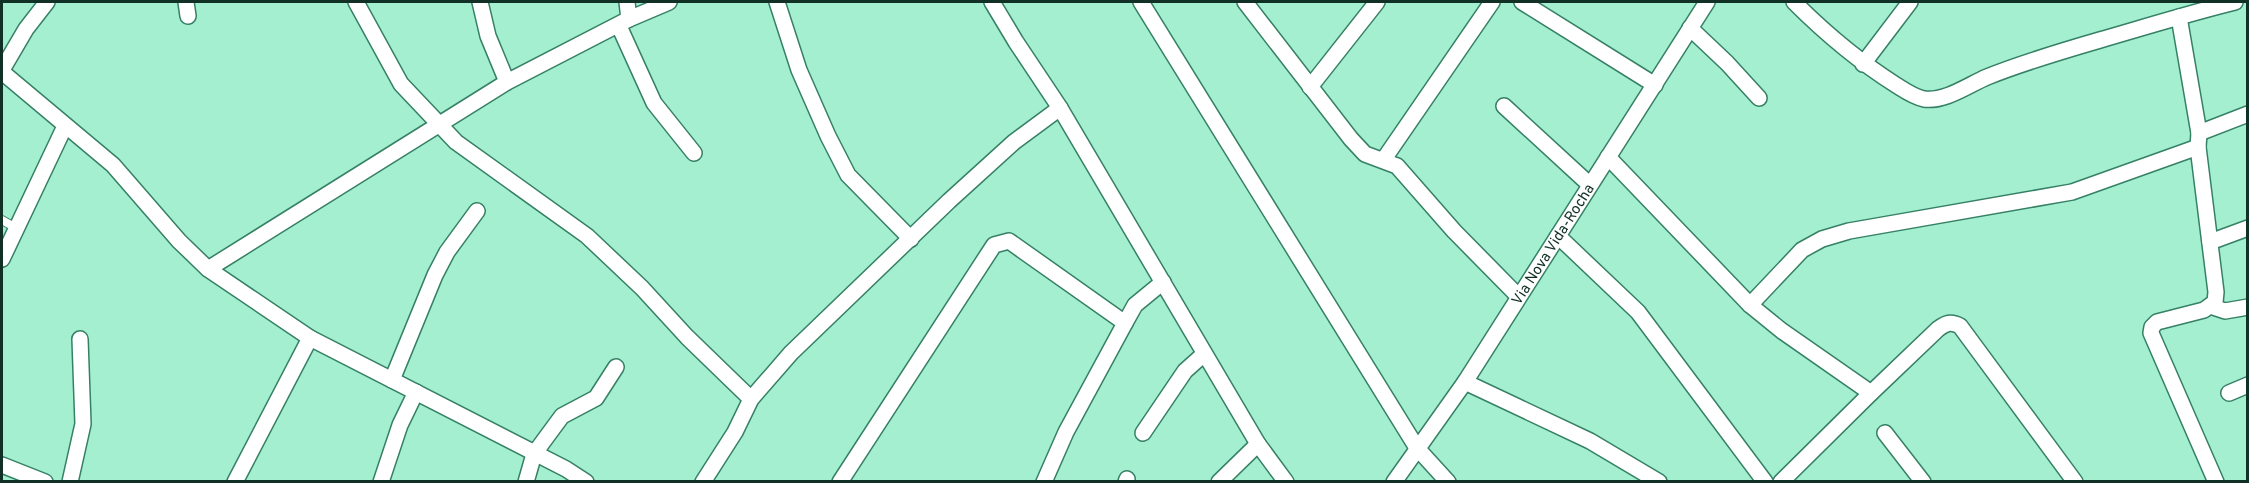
<svg xmlns="http://www.w3.org/2000/svg" width="2249" height="483" font-family="Overpass,sans-serif">
	<rect width="100%" height="100%" fill="#a4efd0"/>
	<g fill="none" stroke-linecap="round" stroke-linejoin="round">
		<defs>
			<polyline id="service" points="2,220 16,228"/>
			<g id="minor">
				<polyline points="186,2 188,16"/>
				<polyline points="356,2 401,84 456,142 587,236 642,288 687,337 751,399"/>
				<polyline points="480,2 488,36 507,82"/>
				<polyline points="627,2 629,19"/>
				<polyline points="777,2 799,70 828,136 848,175 911,239"/>
				<polyline points="992,2 1016,42 1060,108 1258,444 1286,482"/>
				<polyline points="1141,2 1417,448 1448,482"/>
				<polyline points="1245,2 1351,139 1365,154 1397,166 1454,231 1518,296"/>
				<polyline points="1522,2 1655,85"/>
				<path d="M1794 2C1825 33 1858 61 1896 85 1904 90 1914 97 1924 99 1945 102 1968 85 1987 77 2024 62 2062 51 2100 40 2145 27 2190 13 2235 2"/>
				<polyline points="2179,17 2199,133 2248,114"/>
				<polyline points="619,26 654,103 694,153"/>
				<polyline points="1690,28 1727,63 1759,98"/>
				<polyline points="1863,64 1910,2"/>
				<polyline points="2,70 26,29 47,2"/>
				<polyline points="2,72 113,165 179,241 208,269 310,338 566,469 586,482"/>
				<polyline points="1310,87 1377,2"/>
				<polyline points="1504,106 1590,185"/>
				<polyline points="2199,133 2198,147 2216,292 2215,302 2204,310 2157,322 2152,327 2151,333 2216,482"/>
				<polyline points="1608,157 1750,305 1782,331 1871,393"/>
				<polyline points="1384,159 1492,2"/>
				<polyline points="1558,236 1638,312 1765,482"/>
				<polyline points="2210,242 2248,228"/>
				<polyline points="2,259 65,126"/>
				<polyline points="208,269 507,82 629,19 669,2"/>
				<polyline points="1750,305 1802,250 1822,239 1849,231 2072,192 2198,147"/>
				<polyline points="2210,306 2225,311 2248,307"/>
				<polyline points="392,380 435,275 447,252 477,211"/>
				<polyline points="1465,382 1590,441 1659,482"/>
				<polyline points="2229,393 2248,385"/>
				<polyline points="1143,433 1185,371 1204,354"/>
				<polyline points="1885,433 1923,482"/>
				<polyline points="2,465 45,482"/>
				<polyline points="70,482 83,424 80,339"/>
				<polyline points="235,482 310,338"/>
				<polyline points="381,482 400,425 416,392"/>
				<polyline points="526,482 534,454 562,416 596,398 616,367"/>
				<polyline points="703,482 735,432 751,399 791,353 949,201 1014,142 1060,108"/>
				<polyline points="840,482 994,245 1009,241 1125,323"/>
				<polyline points="1044,482 1066,432 1125,323 1135,305 1163,282"/>
				<polyline points="1126,482 1127,479"/>
				<polyline points="1219,482 1258,444"/>
				<path id="s1" d="M1394 482 1465 382 1707 2"/>
				<path d="M1781 482 1871 393 1938 329C1946 323 1951 321 1960 326L2075 482"/>
			</g>
		</defs>
		<!-- service casing -->
		<use href="#service" stroke="#368066" stroke-width="10"/>
		<!-- minor casing -->
		<use href="#minor" stroke="#368066" stroke-width="18"/>
		<!-- service -->
		<use href="#service" stroke="#fff" stroke-width="8"/>
		<!-- minor -->
		<use href="#minor" stroke="#fff" stroke-width="15"/>
	</g>
	<g text-anchor="middle" stroke-width="5" stroke-linejoin="round" paint-order="stroke">
		<!-- street labels -->
		<g font-size="15" fill="#123126" stroke="#b1fcdd">
			<text dy="5" stroke="none"><textPath href="#s1" startOffset="286">Via Nova Vida-Rocha</textPath></text>
		</g>
	</g>
	<!-- border -->
	<rect width="2249" height="483" fill="none" stroke="#123126" stroke-width="6"/>
</svg>
